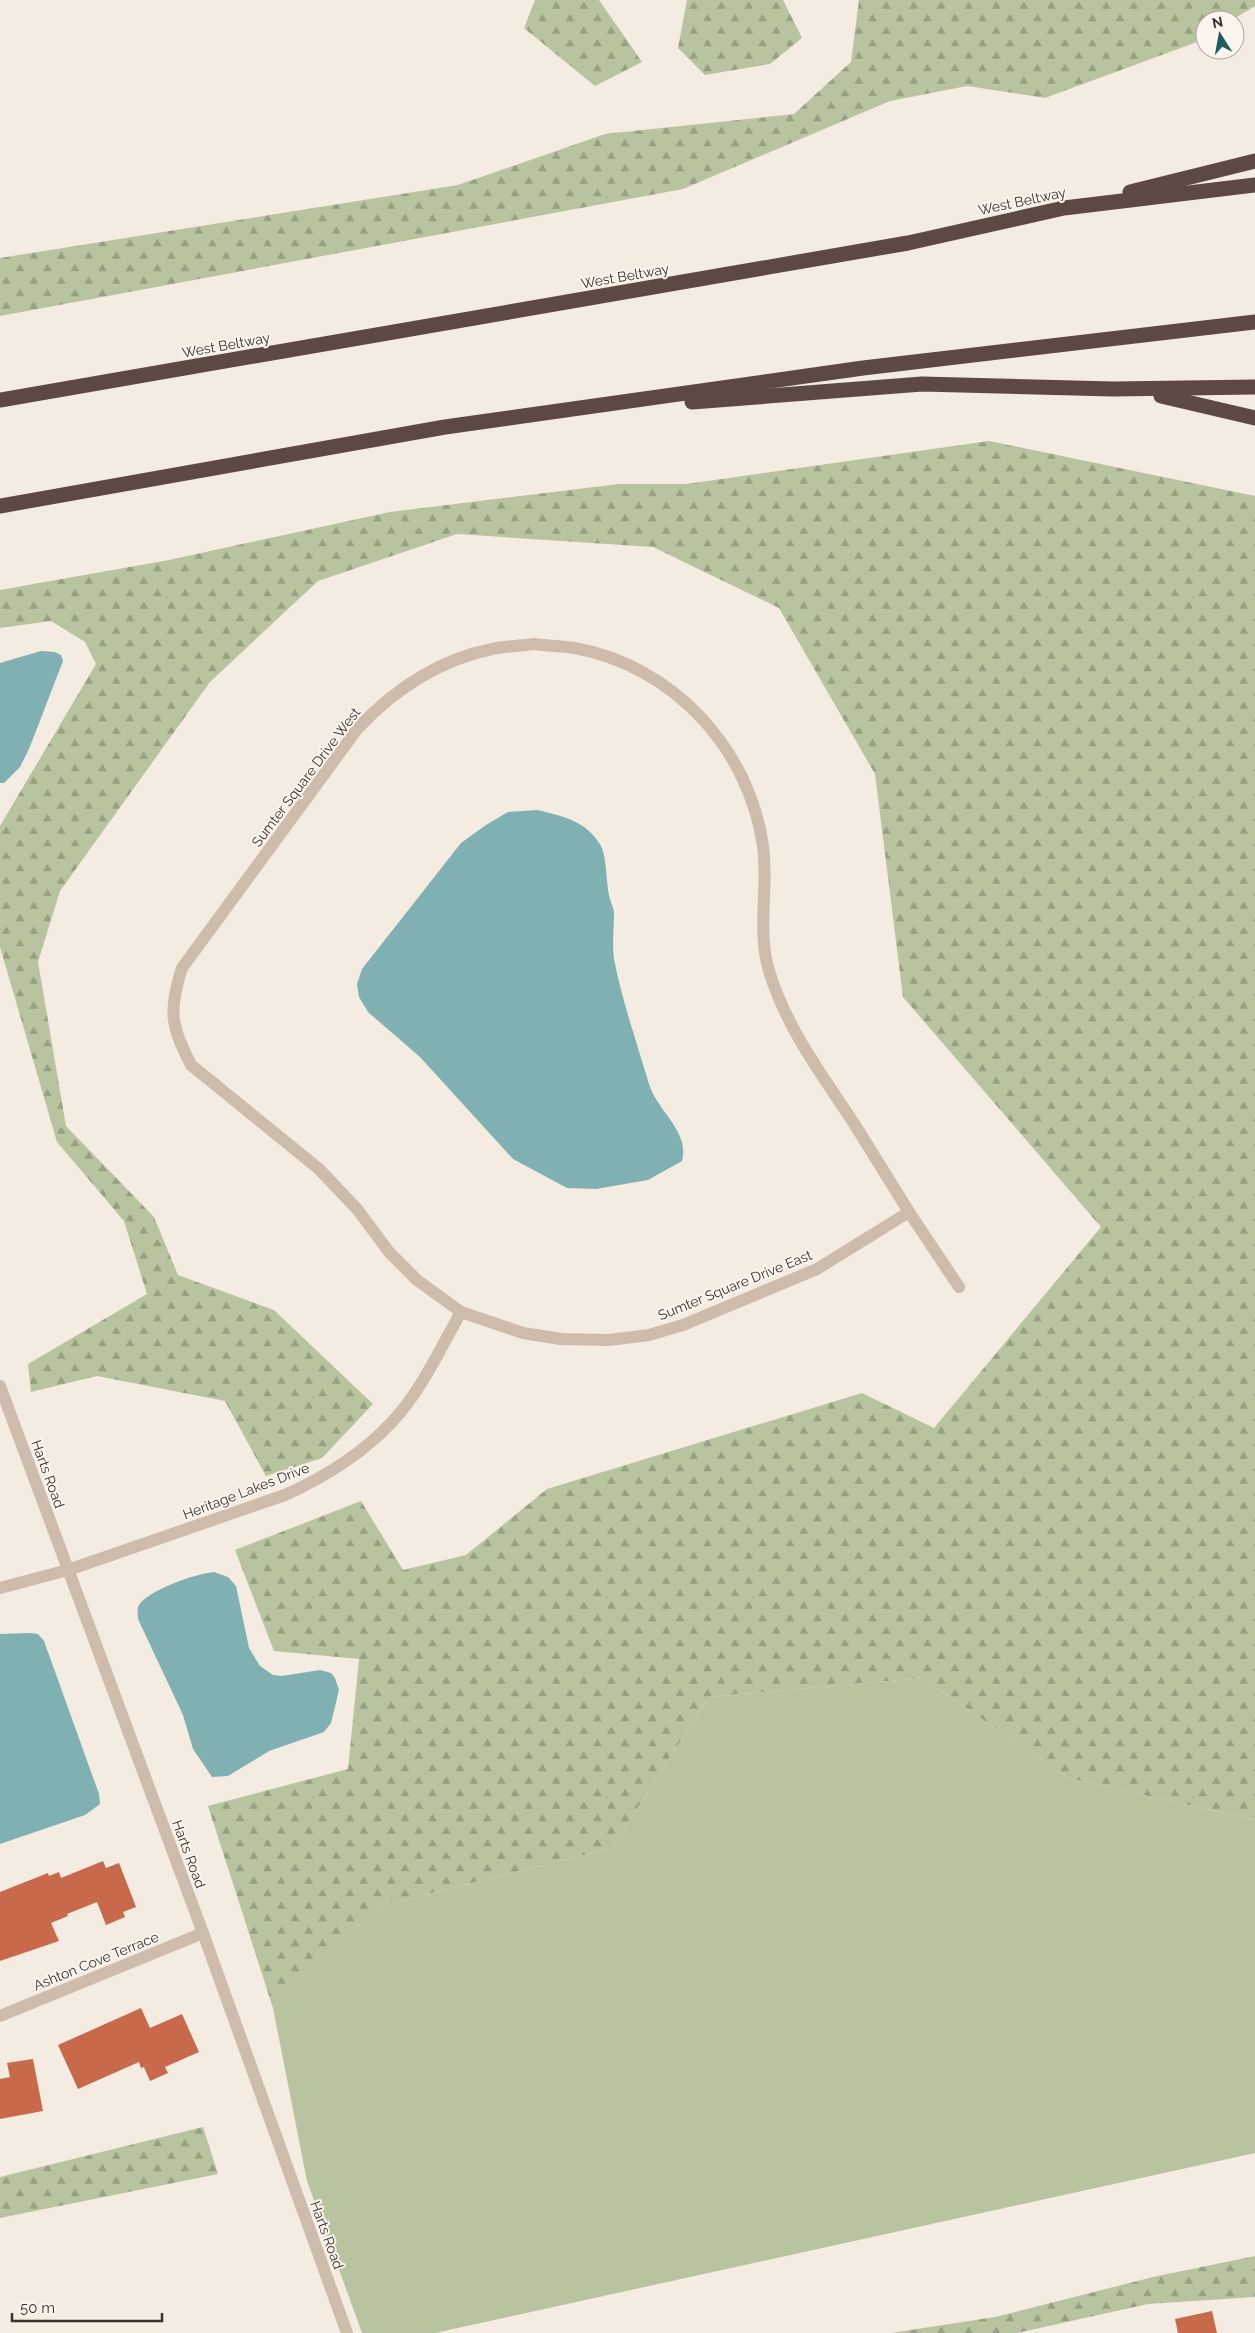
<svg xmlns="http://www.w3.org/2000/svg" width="1255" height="2333" font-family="Raleway,sans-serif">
	<defs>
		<pattern id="forest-firs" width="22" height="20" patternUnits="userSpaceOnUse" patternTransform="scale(1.25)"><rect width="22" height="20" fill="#b8c4a0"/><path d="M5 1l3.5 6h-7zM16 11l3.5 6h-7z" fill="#97a083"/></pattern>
	</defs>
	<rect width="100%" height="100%" fill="#f4ebe1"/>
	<!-- forest -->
	<g fill="url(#forest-firs)">
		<polygon points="535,0 599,0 642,62 595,86 524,28"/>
		<polygon points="687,0 783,0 802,38 770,64 705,75 678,48"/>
		<polygon points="859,0 1255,0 1255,6 1232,20 1205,20 1205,37 1197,42 1045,98 967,86 890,101 683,189 0,316 0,258 458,185 605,134 794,114 851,62"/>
		<polygon points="989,441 1255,496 1255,1820 1068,1778 922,1678 709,1697 612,1848 380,1906 273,2008 208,1806 348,1769 359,1659 274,1651 235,1550 361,1501 403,1570 466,1555 547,1489 862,1393 934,1428 1101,1227 903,997 875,774 779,608 653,547 457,534 318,581 210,682 60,891 38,962 66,1126 154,1217 178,1275 274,1310 373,1404 322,1458 266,1476 225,1401 97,1376 31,1392 28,1364 147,1294 124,1221 57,1142 0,947 0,826 96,664 85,642 51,621 0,628 0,590 169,560 390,512 619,484 687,484"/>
		<polygon points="203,2127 218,2174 0,2218 0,2177"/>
		<polygon points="1255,2256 1255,2297 1148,2304 1017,2333 891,2333 995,2317 1153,2277"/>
	</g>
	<!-- park -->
	<polygon fill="#b8c4a0" points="922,1678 1068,1778 1255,1820 1255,2153 435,2333 362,2333 307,2181 273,2008 380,1906 612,1848 709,1697"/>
	<!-- water -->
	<g fill="#7fb0b2">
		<polygon points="41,651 55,652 61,655 63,661 29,749 20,767 4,783 0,783 0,663"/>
		<path d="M537 810C563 816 587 821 601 846 607 858 606 885 610 899 611 904 614 908 614 913 614 929 612 943 614 959 622 1001 637 1043 649 1084 657 1111 690 1131 682 1161L648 1180 596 1189 567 1188 513 1159 420 1057 368 1012 359 997 357 984 362 969 461 843 486 825 508 812Z"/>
		<path d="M214 1572 228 1577 236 1586 249 1648 260 1666 273 1675 282 1676 320 1670 331 1673 335 1678 339 1690 331 1723 324 1732 269 1751 228 1776 212 1777 193 1749 183 1715 138 1619C138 1615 137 1610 138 1607 144 1591 198 1573 214 1572Z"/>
		<polygon points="31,1633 38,1634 44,1641 99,1794 100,1804 85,1815 0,1844 0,1634"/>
	</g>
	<!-- building -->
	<g fill="#c8694b">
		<polygon points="103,1861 106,1868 119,1863 136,1907 123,1912 125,1917 106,1925 97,1902 67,1914 68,1916 51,1923 59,1941 0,1961 0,1892 48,1873 49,1876 59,1872 61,1878"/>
		<polygon points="141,2008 150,2028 182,2014 199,2052 165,2067 168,2073 150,2081 144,2067 141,2068 139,2062 78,2089 58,2045"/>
		<polygon points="33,2059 43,2111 0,2119 0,2079 10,2077 7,2063"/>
		<polygon points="1212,2311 1217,2333 1178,2333 1175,2319"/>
	</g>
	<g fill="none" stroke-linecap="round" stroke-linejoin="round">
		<!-- minor -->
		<g stroke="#cdbbac" stroke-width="12">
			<path d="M534 644C547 646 562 646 575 648 673 666 749 748 763 846 769 888 756 933 770 974 788 1031 823 1076 855 1125 873 1154 891 1183 909 1212L817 1269 683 1325 649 1335 609 1340 561 1339 523 1333 461 1312 417 1280 389 1252 357 1209 319 1169 191 1065C171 1026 168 1011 182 968L358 728C395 689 438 660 492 649 505 646 520 646 534 644Z"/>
			<polyline points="909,1212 959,1287"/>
			<polyline points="0,1386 203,1933 347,2333"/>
			<path d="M0 1588 68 1570 285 1495C325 1477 361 1455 392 1422 421 1391 440 1349 461 1312"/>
			<polyline points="0,2016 203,1933"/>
		</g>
		<!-- highway -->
		<g stroke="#5c4a42" stroke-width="15">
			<polyline points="1130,192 1255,161"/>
			<polyline points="1161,396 1255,418"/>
			<polyline points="0,400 908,243 1064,208 1255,185"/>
			<polyline points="692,402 922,384 1113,389 1255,387"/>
			<polyline points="0,506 445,427 863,368 1255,322"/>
		</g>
	</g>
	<g text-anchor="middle" stroke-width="4" stroke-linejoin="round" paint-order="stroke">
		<!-- street labels -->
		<g font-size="14" fill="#3b302b" stroke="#fbf5ee">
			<text transform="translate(1022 201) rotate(-12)" y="5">West Beltway</text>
			<text transform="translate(625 276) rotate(-10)" y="5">West Beltway</text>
			<text transform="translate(226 345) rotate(-10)" y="5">West Beltway</text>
			<text transform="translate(306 777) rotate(-53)" y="5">Sumter Square Drive West</text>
			<text transform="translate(735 1285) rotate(-22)" y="5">Sumter Square Drive East</text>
			<text transform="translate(48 1474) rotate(70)" y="5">Harts Road</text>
			<text transform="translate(246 1491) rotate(-21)" y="5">Heritage Lakes Drive</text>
			<text transform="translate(189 1854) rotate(70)" y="5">Harts Road</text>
			<text transform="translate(96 1961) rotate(-22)" y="5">Ashton Cove Terrace</text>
			<text transform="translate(327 2235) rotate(70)" y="5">Harts Road</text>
		</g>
	</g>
	<!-- north arrow -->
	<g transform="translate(1220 35) rotate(349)"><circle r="24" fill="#fbf5ee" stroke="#aea6a0"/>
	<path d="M0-4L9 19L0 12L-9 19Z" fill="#1f5a5e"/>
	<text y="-8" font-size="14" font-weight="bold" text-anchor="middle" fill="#3b302b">N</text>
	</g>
	<!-- scale -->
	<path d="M12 2313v8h150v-8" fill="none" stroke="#3b302b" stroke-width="2.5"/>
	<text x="20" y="2313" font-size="15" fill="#3b302b" stroke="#fbf5ee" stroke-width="4" paint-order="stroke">50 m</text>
</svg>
